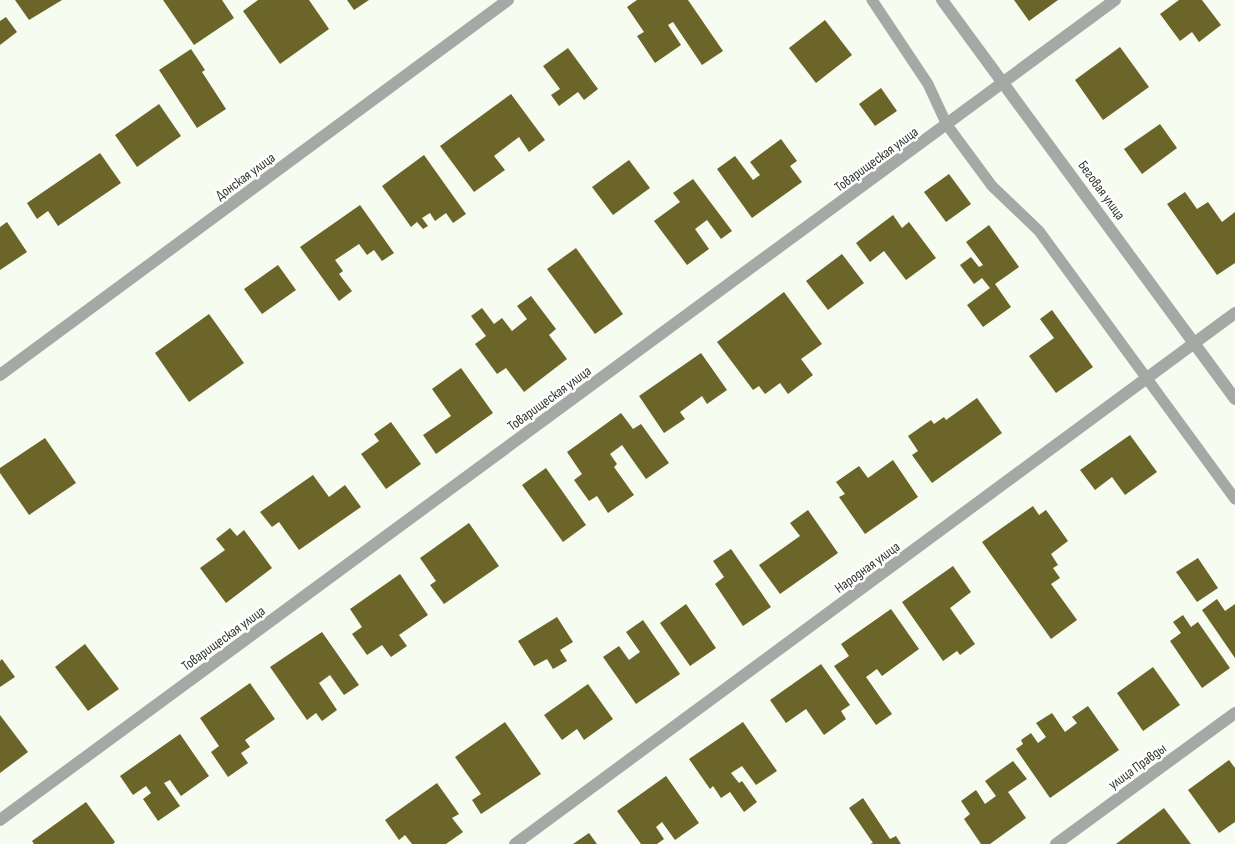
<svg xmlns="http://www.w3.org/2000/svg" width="1235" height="844" font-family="'Sofia Sans Condensed',sans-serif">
	<rect width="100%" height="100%" fill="#f6fcf0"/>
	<!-- building -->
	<g fill="#6c6529">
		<polygon points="15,0 62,0 29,20"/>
		<polygon points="163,0 222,0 234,18 194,45"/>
		<polygon points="258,0 309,0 329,29 280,64 243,11"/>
		<polygon points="347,0 369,0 354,10"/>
		<polygon points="637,0 688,0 723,51 702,65 673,22 668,25 681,45 655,63 637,36 644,32 627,7"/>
		<polygon points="1014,0 1058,0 1029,21"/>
		<polygon points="1179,0 1202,0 1221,25 1199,42 1192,32 1180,41 1160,14"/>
		<polygon points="6,17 17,32 0,45 0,21"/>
		<polygon points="825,20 852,55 816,83 789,48"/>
		<polygon points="1120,47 1149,87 1103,120 1075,80"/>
		<polygon points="568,48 598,89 584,100 578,92 559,106 551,95 560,89 543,66"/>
		<polygon points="191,49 205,70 202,72 226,109 197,128 159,70"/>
		<polygon points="881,88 897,111 875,126 859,104"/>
		<polygon points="511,94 545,140 529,152 519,137 494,156 505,170 474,192 440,146"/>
		<polygon points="159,104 181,136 137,167 115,135"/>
		<polygon points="1160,124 1177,148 1142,174 1124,149"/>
		<polygon points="781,139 797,161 790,166 802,182 752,218 717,169 735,156 753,180 760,175 750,162"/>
		<polygon points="100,153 121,183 58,226 48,211 37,219 27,203"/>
		<polygon points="424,155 466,214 453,223 446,213 435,221 430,213 422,218 428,226 423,229 417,222 411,227 382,186"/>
		<polygon points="629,160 650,188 613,215 592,187"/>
		<polygon points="949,174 971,204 946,222 924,192"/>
		<polygon points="693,179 732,231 721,239 707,220 695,229 709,249 687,265 654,221 680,202 673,193"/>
		<polygon points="1185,192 1197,209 1208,202 1222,222 1235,212 1235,263 1217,275 1167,204"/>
		<polygon points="360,205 394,253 382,261 374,250 367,255 359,244 335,260 343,271 339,274 352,291 339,301 300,247"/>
		<polygon points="893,215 902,228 909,222 936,258 906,280 884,251 870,262 856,243"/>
		<polygon points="7,222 27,252 0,270 0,227"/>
		<polygon points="989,225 1019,267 995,284 1011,307 983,327 967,305 990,288 982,278 974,284 960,265 971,257 979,267 983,265 966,242"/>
		<polygon points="576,248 623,314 595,334 547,269"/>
		<polygon points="842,254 864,283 828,310 806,281"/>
		<polygon points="278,265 296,290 262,314 244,289"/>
		<polygon points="784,292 822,344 801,359 813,375 788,394 780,383 765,394 759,386 753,390 717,342"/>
		<polygon points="531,296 556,329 549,335 567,359 524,392 506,368 497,374 475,344 486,336 471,316 482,308 494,324 502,318 512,331 527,319 517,306"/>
		<polygon points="1052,310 1093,367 1056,393 1029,356 1054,338 1040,319"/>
		<polygon points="209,314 244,363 189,402 155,353"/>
		<polygon points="701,353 727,390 707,404 702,396 680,412 685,419 664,433 639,396"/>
		<polygon points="461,368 493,413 436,454 423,435 451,416 432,389"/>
		<polygon points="977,398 1002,433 932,483 912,455 918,451 908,436 931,420 934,424 944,417 946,420"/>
		<polygon points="621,413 633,429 641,424 669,463 646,479 622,445 610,454 617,464 614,467 634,495 608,513 597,496 589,501 574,480 582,474 567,452"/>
		<polygon points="391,422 421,464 386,489 361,454 379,441 374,434"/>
		<polygon points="1130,435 1157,472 1125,495 1112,477 1095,490 1080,470"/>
		<polygon points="45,438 76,483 29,515 0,473 0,468"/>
		<polygon points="893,460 918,497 865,534 839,497 845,494 836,482 859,466 868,478"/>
		<polygon points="546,468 586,525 563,542 522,485"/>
		<polygon points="313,475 329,497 345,485 361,507 299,550 279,522 272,527 260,512"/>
		<polygon points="1033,506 1039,515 1046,510 1068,541 1051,554 1058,565 1053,568 1060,578 1051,584 1077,620 1051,639 982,542"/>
		<polygon points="808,510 838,553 780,594 759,565 800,536 790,523"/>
		<polygon points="469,523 499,566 444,604 430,585 436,581 420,558"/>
		<polygon points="230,528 237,536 244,530 272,568 226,603 200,568 225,550 216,539"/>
		<polygon points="731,549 771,607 743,626 715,584 724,577 713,561"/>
		<polygon points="1198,558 1218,588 1197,602 1176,572"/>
		<polygon points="953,566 971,592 950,608 975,644 960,655 957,651 943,661 902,602"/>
		<polygon points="400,574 428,615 399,635 407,646 391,657 382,645 367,655 352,634 362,627 350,609"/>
		<polygon points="1217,599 1225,611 1235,604 1235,658 1202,610"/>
		<polygon points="686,604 716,648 690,666 660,623"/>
		<polygon points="891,609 919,649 882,676 877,669 866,677 892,714 876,725 834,666 849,656 841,644"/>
		<polygon points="1183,615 1191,627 1198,622 1230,668 1202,688 1170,641 1181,633 1173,622"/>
		<polygon points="557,617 573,642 560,650 567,661 553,669 547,659 534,666 518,641"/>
		<polygon points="643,620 680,674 636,704 603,657 619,646 629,660 640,652 626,632"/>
		<polygon points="322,632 359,685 344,695 330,675 319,683 337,710 322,721 316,713 307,720 270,667"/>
		<polygon points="85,644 119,689 88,711 55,667"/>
		<polygon points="2,659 15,677 0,687 0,661"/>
		<polygon points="821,664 850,705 841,711 846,719 824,735 806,709 786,723 770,700"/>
		<polygon points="1153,667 1180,705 1143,731 1117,693"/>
		<polygon points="250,683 275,719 245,740 250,747 241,753 248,763 228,777 211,752 219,746 200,718"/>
		<polygon points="588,684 613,719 584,740 577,729 562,740 544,715"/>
		<polygon points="1088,706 1119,750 1050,798 1016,749 1023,744 1021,740 1031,733 1038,743 1046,737 1036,723 1052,713 1065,732 1077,723 1072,717"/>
		<polygon points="0,715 28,752 0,773"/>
		<polygon points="505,722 541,774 481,814 472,800 481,794 455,757"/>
		<polygon points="743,722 777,771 756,785 742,766 731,773 739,783 742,781 757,802 744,812 730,792 721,798 713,786 710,789 689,759"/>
		<polygon points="180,734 209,776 181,796 170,780 164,783 180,806 158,821 143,799 151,793 146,786 133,795 120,776"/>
		<polygon points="1229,760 1235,768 1235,822 1219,833 1188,790"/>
		<polygon points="1013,761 1027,779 1008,792 1026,818 990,844 981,844 964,819 970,814 961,801 976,790 985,804 996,796 985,781"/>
		<polygon points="666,776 699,823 675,840 662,822 656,827 664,839 657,844 641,844 617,811"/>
		<polygon points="437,783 459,814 452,818 463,832 446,844 412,844 405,835 399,840 385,820"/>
		<polygon points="863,798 890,839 896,836 901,844 870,844 873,843 849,808"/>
		<polygon points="86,802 115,842 113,844 34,844 32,841"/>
		<polygon points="1164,808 1191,844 1116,844"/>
		<polygon points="589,833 597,844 573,844"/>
	</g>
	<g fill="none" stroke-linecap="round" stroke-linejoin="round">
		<!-- service -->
		<polyline stroke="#a4a9a5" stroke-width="11" points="872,0 928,84 947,125 992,186 1039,231 1235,499"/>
		<!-- minor -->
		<g stroke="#a4a9a5" stroke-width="12">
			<polyline points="0,820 1115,0"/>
			<polyline points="515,844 1235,313"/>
			<polyline points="1056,844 1235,713"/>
		</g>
		<!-- tertiary -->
		<g stroke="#a4a9a5" stroke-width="12">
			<polyline points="942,0 1235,399"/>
			<polyline points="0,375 508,0"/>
		</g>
	</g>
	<g text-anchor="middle" stroke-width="5" stroke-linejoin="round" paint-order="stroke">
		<!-- street labels -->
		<g font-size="14" fill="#323430" stroke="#fff">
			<text transform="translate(876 159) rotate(-36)" y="5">Товарищеская улица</text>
			<text transform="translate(245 176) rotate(-36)" y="5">Донская улица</text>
			<text transform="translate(1102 190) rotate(54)" y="5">Беговая улица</text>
			<text transform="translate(549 398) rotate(-36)" y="5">Товарищеская улица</text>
			<text transform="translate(867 567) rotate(-36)" y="5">Народная улица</text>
			<text transform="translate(223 638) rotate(-36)" y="5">Товарищеская улица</text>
			<text transform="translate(1137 766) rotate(-36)" y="5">улица Правды</text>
		</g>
	</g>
</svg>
